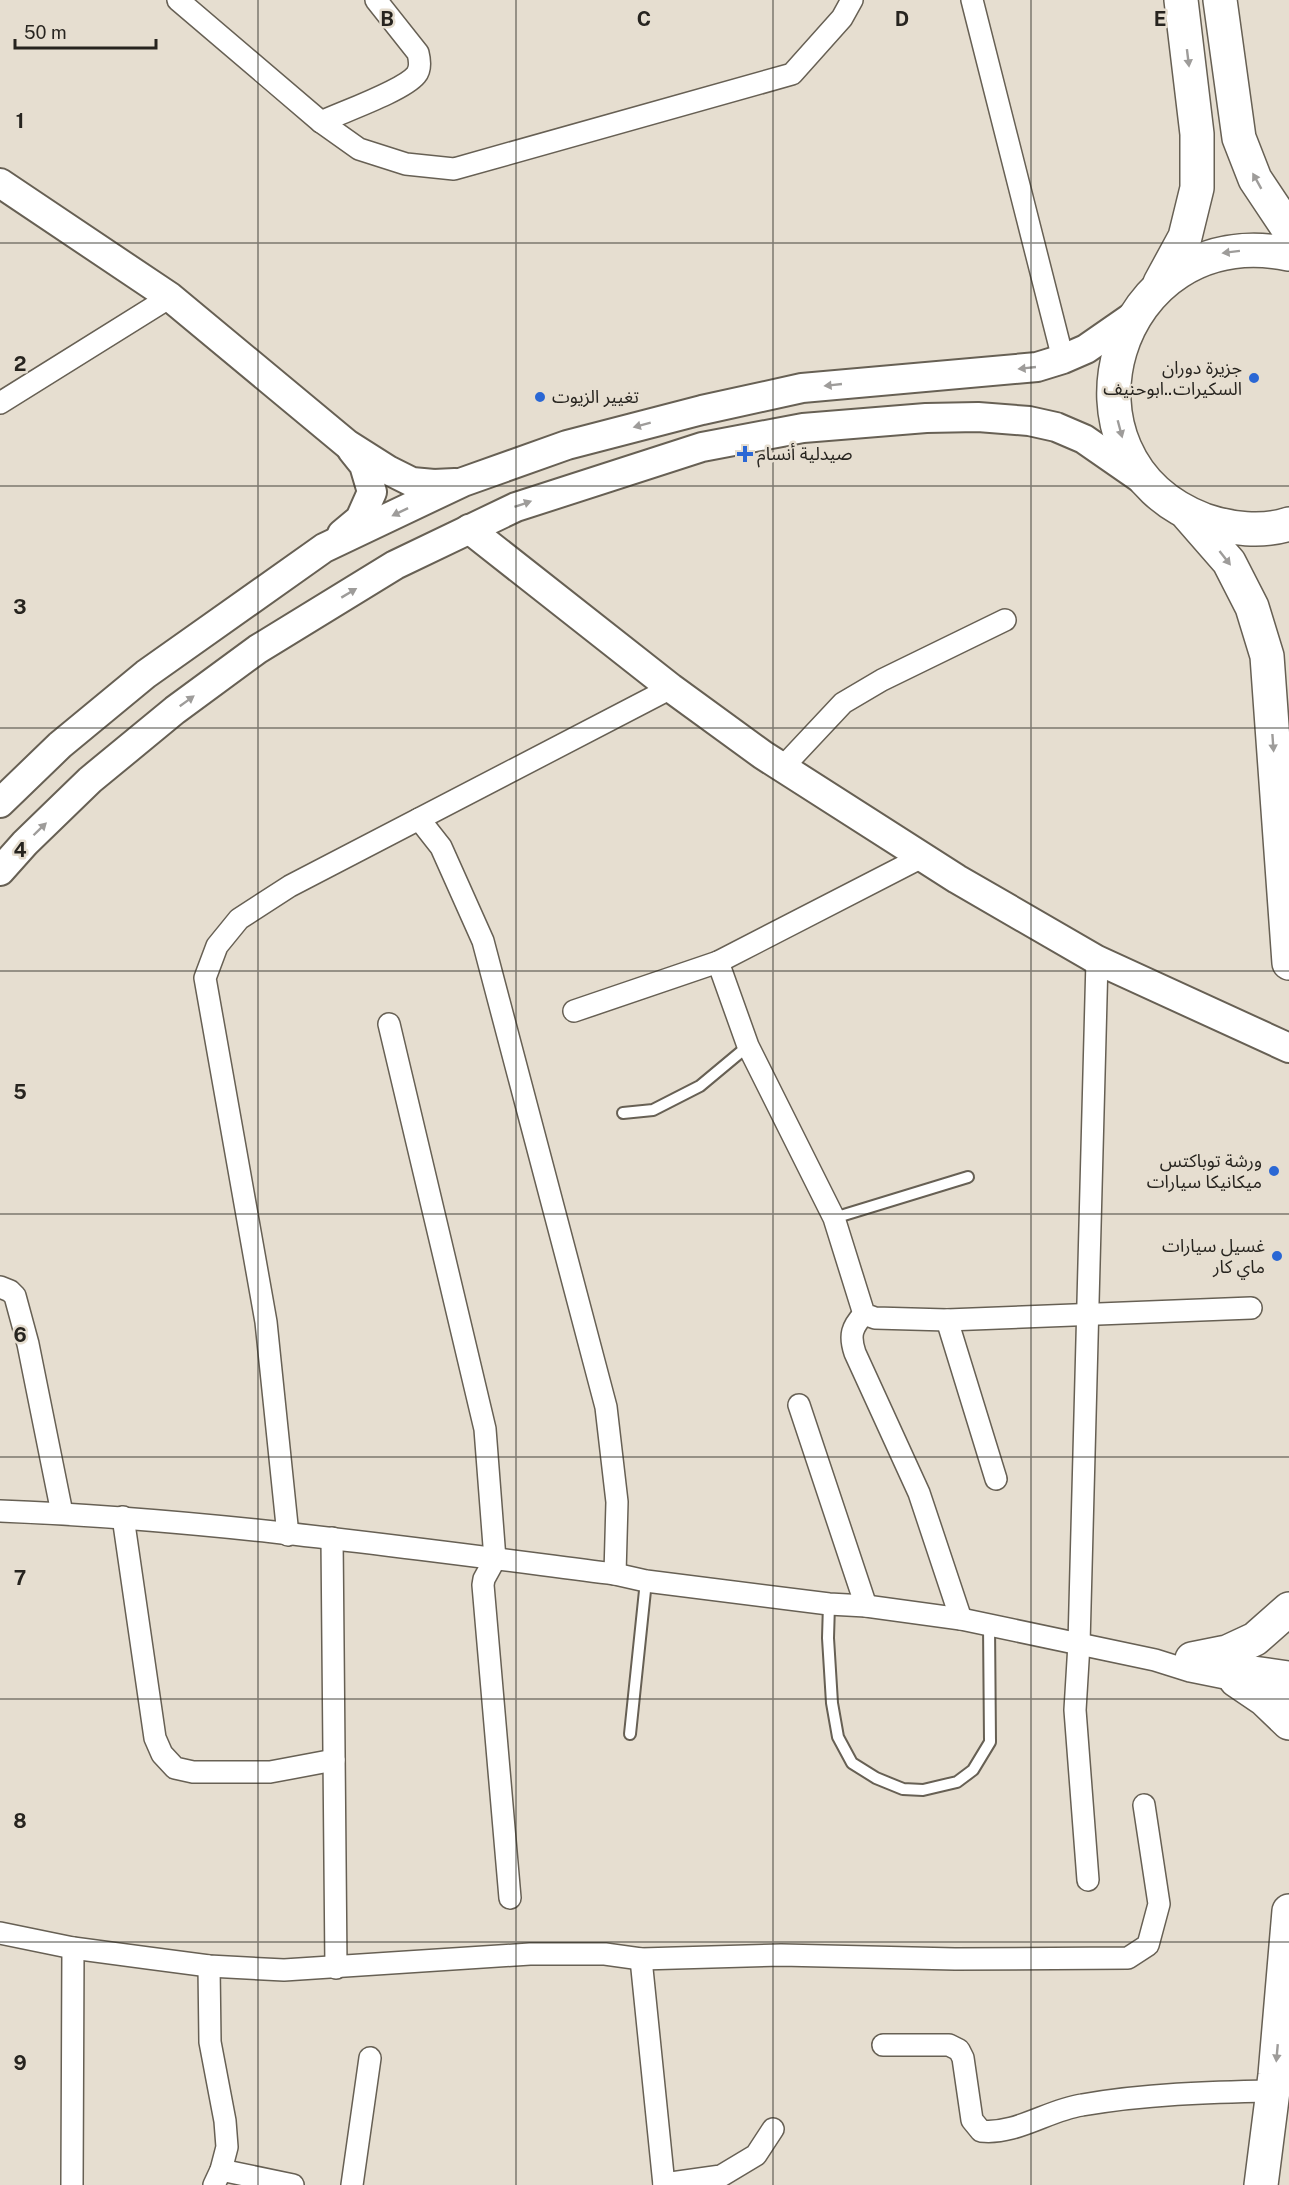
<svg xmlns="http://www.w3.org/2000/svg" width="1289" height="2185" font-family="'Public Sans','Noto Sans Arabic',sans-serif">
	<rect width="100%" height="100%" fill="#e6ded0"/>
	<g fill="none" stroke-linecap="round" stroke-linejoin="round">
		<defs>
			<g id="lane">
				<polyline points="623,1113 653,1110 700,1086 748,1046"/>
				<polyline points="834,1218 968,1177"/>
				<polyline points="829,1604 828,1638 832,1703 838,1737 852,1763 876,1778 903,1789 923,1790 957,1782 973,1770 990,1742 989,1625"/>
				<polyline points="630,1734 646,1581"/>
			</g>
			<g id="street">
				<polyline points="178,0 321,122 359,149 406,164 454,169 792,74 842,18 852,0"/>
				<polyline points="972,0 1063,359"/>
				<path d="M321 122C342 112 403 91 416 75 421 69 420 61 418 53L376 0"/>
				<polyline points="0,403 170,297"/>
				<polyline points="783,767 843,703 882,680 1005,620"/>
				<polyline points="419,819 441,847 483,941 606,1407 617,1502 615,1574"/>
				<polyline points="718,962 748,1046 834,1218 864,1314 875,1318 947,1320 1251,1308"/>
				<polyline points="574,1011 718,962 922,857"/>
				<polyline points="389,1024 485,1429 495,1559 484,1579 483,1585 510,1898"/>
				<polyline points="0,1287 10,1291 15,1296 28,1344 62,1513"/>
				<path d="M864 1314C852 1327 849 1335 855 1353L919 1493 961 1619"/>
				<polyline points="947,1320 996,1479"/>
				<polyline points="799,1405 866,1606"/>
				<path d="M0 1511C206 1519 411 1548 615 1574L646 1581 829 1604 866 1606 961 1619 1155 1660 1190 1671 1289 1691"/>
				<polyline points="123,1517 155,1738 162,1754 175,1768 193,1772 270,1772 334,1760"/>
				<polyline points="288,1535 266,1322 205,978 217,946 239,919 290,886 671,688"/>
				<polyline points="332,1538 336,1968"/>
				<polyline points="1216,1662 1289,1672"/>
				<polyline points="1088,1880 1075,1710 1079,1644 1097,960"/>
				<polyline points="0,1933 73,1948 148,1958 209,1966 284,1970 530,1954 605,1954 641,1959 781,1955 955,1959 1128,1958 1148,1945 1159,1904 1144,1805"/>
				<polyline points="641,1959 664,2185"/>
				<polyline points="209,1966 210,2042 225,2121 227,2147 221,2170 214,2185"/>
				<path d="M883 2045H949L959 2050 963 2058 972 2120 981 2131C1016 2135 1048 2110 1082 2105 1145 2094 1209 2092 1273 2091"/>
				<polyline points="221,2170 293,2185"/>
				<polyline points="664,2184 721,2176 756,2155 773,2129"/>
				<polyline points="72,2185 73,1948"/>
				<polyline points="352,2185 370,2058"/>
			</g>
			<g id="secondary">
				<polyline points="0,183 170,297 347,444 388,470 412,482 434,484 455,483"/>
				<polyline points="469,529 671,688 763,755 957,879 1097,960 1289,1048"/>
				<polyline points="342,534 360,519 372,492 364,465 352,450"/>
				<polyline points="0,803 60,745 146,674 324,548 463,482 567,445 702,410 802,388 1037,367 1063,359 1086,349 1135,315"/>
				<polyline points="0,871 25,843 90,780 175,710 258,649 395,565 516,507 702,447 803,428 926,418 978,417 1029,421 1056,427 1084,439 1146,482"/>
			</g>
			<g id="primary">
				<polyline points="1220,0 1239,138 1255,179 1289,230"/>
				<path d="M1289 254C1112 218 1044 459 1204 520 1230 529 1262 533 1289 524"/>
				<polyline points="1160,283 1185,237 1197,188 1197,134 1181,0"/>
				<polyline points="1188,515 1229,562 1252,607 1267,656 1289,963"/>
				<polyline points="1192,1659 1227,1652 1255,1639 1289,1609"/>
				<polyline points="1236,1680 1264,1699 1289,1723"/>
				<polyline points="1261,2185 1275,2075 1289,1911"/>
			</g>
		</defs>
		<!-- lane casing -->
		<use href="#lane" stroke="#676054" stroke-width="14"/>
		<!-- street casing -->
		<use href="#street" stroke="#676054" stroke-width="24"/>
		<!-- secondary casing -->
		<use href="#secondary" stroke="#676054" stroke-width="32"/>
		<!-- primary casing -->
		<use href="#primary" stroke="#676054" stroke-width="36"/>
		<!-- lane -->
		<use href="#lane" stroke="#fff" stroke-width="10"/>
		<!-- street -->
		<use href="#street" stroke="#fff" stroke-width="21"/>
		<!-- secondary -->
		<use href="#secondary" stroke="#fff" stroke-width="28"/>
		<!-- primary -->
		<use href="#primary" stroke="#fff" stroke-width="33"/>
	</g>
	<!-- one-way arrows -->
	<defs><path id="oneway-solid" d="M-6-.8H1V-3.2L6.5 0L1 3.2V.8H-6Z" transform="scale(1.5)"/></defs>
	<g fill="#9e9c9a">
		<use href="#oneway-solid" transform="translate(1188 58) rotate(83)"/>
		<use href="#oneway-solid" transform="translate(1257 181) rotate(-119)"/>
		<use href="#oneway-solid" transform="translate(1231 252) rotate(173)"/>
		<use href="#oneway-solid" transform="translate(1027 368) rotate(174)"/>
		<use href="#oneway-solid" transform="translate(833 385) rotate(174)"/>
		<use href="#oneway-solid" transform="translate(642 425) rotate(165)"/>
		<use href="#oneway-solid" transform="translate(1120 429) rotate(75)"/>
		<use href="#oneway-solid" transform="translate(523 504) rotate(-19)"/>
		<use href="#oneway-solid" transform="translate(400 512) rotate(154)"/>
		<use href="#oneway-solid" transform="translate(1225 558) rotate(52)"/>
		<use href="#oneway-solid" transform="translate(349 593) rotate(-31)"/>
		<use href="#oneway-solid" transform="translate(187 701) rotate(-36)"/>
		<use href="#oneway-solid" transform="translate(1273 743) rotate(86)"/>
		<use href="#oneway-solid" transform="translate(40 829) rotate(-44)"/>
		<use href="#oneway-solid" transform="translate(1277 2053) rotate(95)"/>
	</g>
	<!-- grid -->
	<path fill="none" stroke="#27241f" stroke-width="1.5" stroke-opacity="0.55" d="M258 0V2185M516 0V2185M773 0V2185M1031 0V2185M0 243H1289M0 486H1289M0 728H1289M0 971H1289M0 1214H1289M0 1457H1289M0 1699H1289M0 1942H1289"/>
	<!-- markers -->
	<g fill="#2a67d4" stroke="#e6ded0" stroke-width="2">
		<circle cx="1254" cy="378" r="6"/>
		<circle cx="540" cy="397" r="6"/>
		<path d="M742 445h6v6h6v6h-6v6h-6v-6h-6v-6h6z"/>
		<circle cx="1274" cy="1171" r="6"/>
		<circle cx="1277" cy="1256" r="6"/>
	</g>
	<g text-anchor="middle" stroke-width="5" stroke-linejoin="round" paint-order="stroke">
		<!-- poi labels -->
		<g font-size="18" fill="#27241f" stroke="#e6ded0" text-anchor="end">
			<text x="1242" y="374">جزيرة دوران<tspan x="1242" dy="21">السكيرات..ابوحنيف</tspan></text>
			<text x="552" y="403" text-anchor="start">تغيير الزيوت</text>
			<text x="757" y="460" text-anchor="start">صيدلية أنسام</text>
			<text x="1262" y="1167">ورشة توباكتس<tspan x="1262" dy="21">ميكانيكا سيارات</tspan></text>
			<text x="1265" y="1252">غسيل سيارات<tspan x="1265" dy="21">ماي كار</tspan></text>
		</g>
	</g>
	<g font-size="20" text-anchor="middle" font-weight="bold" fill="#27241f" stroke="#e6ded0" stroke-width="5" stroke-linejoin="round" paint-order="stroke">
		<text x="387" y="26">B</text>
		<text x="644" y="26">C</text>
		<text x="902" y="26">D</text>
		<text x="1160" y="26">E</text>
		<text x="20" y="128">1</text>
		<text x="20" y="371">2</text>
		<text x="20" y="614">3</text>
		<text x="20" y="857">4</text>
		<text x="20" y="1099">5</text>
		<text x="20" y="1342">6</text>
		<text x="20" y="1585">7</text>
		<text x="20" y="1828">8</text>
		<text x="20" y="2070">9</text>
	</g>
	<!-- scale -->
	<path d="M15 39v9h141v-9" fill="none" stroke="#27241f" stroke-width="3"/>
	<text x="24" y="39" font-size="18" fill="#27241f" stroke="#e6ded0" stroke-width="4.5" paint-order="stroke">50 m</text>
</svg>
